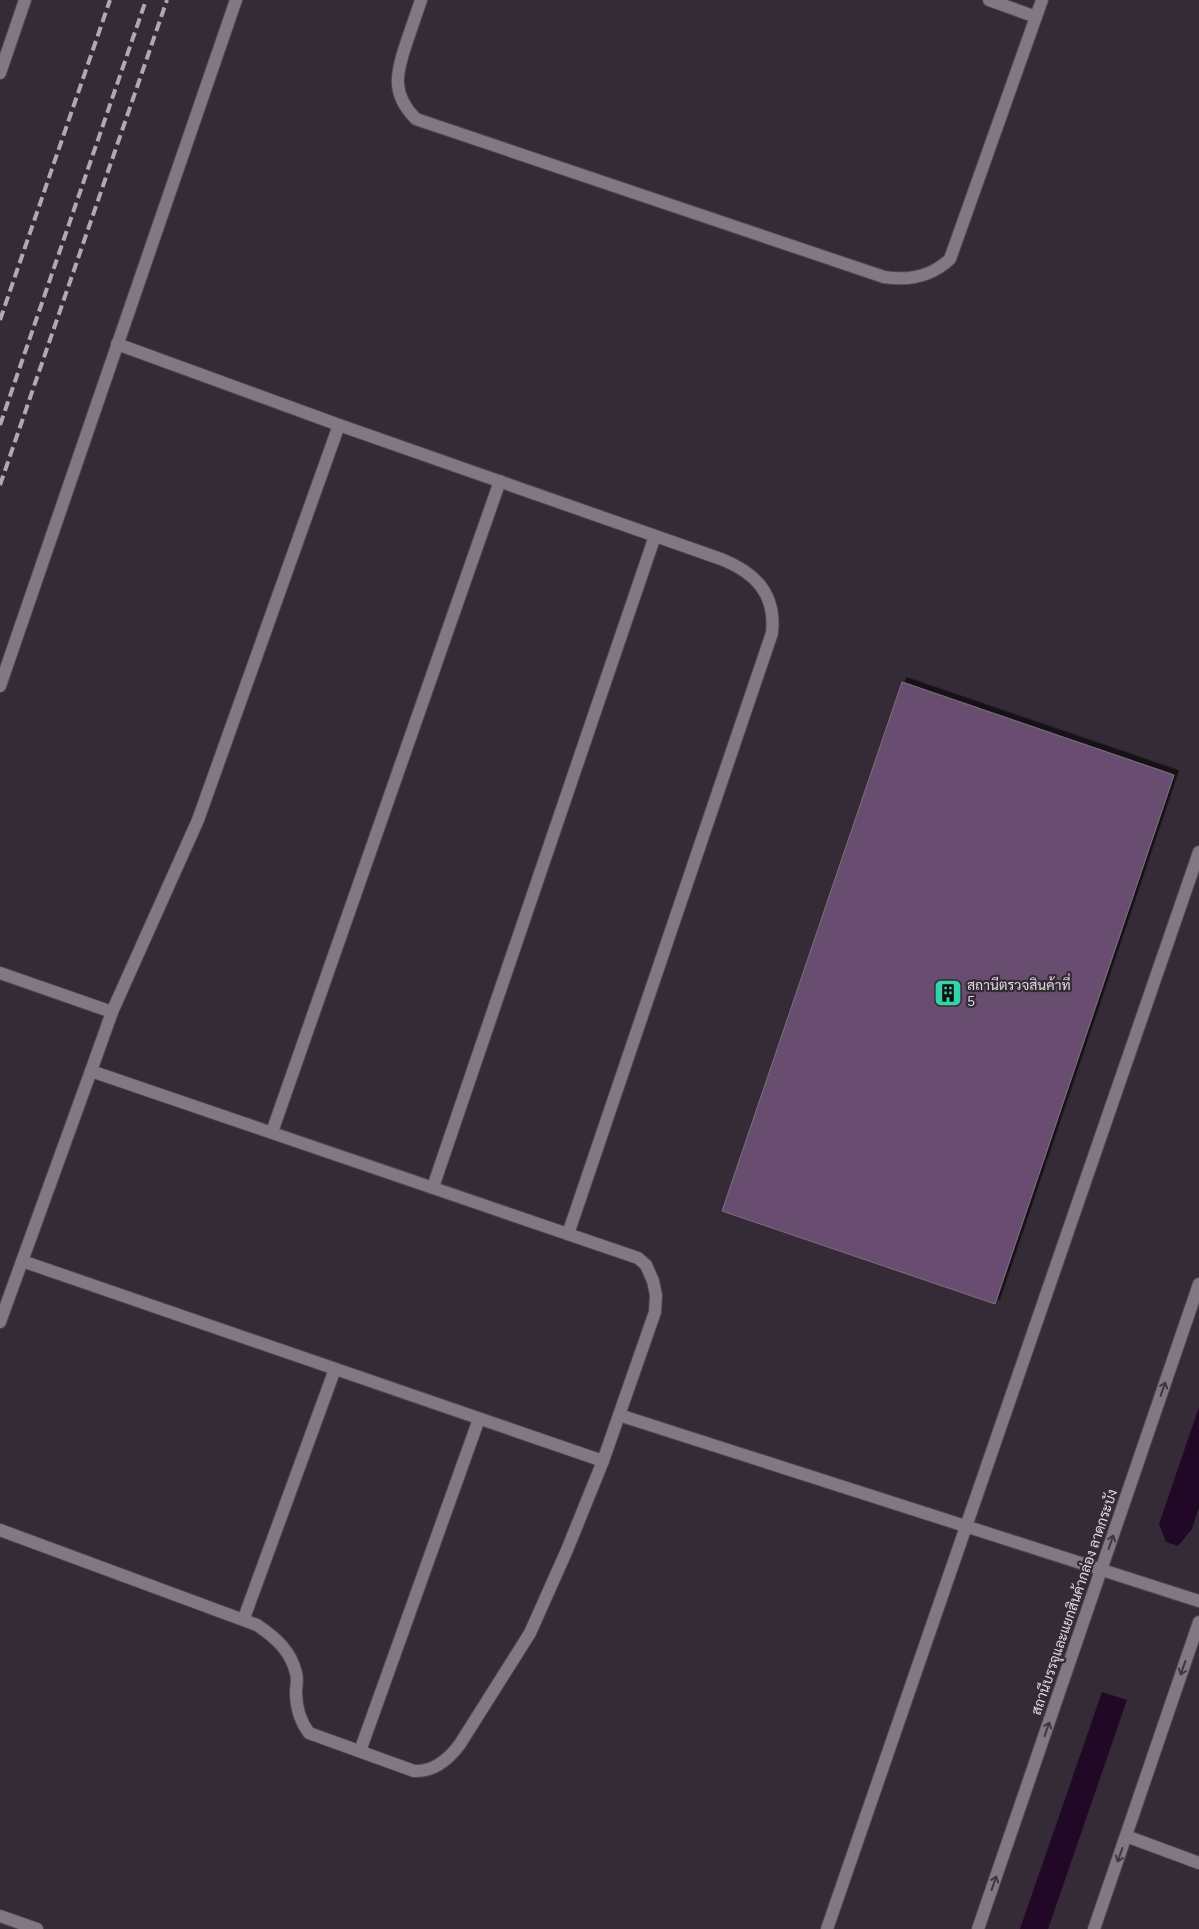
<svg xmlns="http://www.w3.org/2000/svg" width="1199" height="1929" font-family="Figtree,Sarabun,sans-serif">
	<defs>
		<filter id="shadow"><feDropShadow dx="4.5" dy="-4.5" stdDeviation="0" flood-color="#0009"/></filter>
	</defs>
	<rect width="100%" height="100%" fill="#342b36"/>
	<!-- water -->
	<g fill="#210826">
		<polygon points="1199,1407 1199,1507 1192,1529 1178,1546 1166,1542 1159,1524"/>
		<polygon points="1102,1692 1127,1700 1048,1929 1020,1929"/>
	</g>
	<!-- building -->
	<polygon fill="#694d70" stroke="#7b707d" filter="url(#shadow)" points="902,682 1174,775 995,1304 722,1211"/>
	<g fill="none" stroke-linecap="round" stroke-linejoin="round">
		<defs>
			<g id="minor">
				<path d="M421 0C416 15 411 29 406 44 396 74 391 94 416 119L884 277C909 281 931 277 950 259L1042 0"/>
				<polyline points="989,0 1036,17"/>
				<polyline points="0,73 25,0"/>
				<path d="M117 344 339 425 721 559C756 573 776 594 772 633L568 1234"/>
				<polyline points="0,686 236,0"/>
				<path d="M0 973 112 1012 91 1071 638 1258 646 1265 653 1281 656 1295 655 1312 603 1461 567 1550 530 1633 460 1744C449 1759 434 1772 414 1771L309 1733C300 1721 296 1707 296 1692 296 1686 298 1679 296 1673 291 1651 275 1637 257 1625L0 1530"/>
				<polyline points="112,1012 198,820 339,425"/>
				<polyline points="272,1132 500,481"/>
				<polyline points="433,1187 655,536"/>
				<polyline points="22,1261 603,1461"/>
				<polyline points="0,1322 91,1071"/>
				<polyline points="619,1415 1199,1601"/>
				<polyline points="244,1618 335,1369"/>
				<polyline points="360,1751 479,1419"/>
				<polyline points="1126,1836 1199,1863"/>
				<polyline points="0,1916 37,1929"/>
				<polyline points="827,1929 1199,852"/>
				<polyline points="978,1929 1199,1284"/>
				<polyline points="1094,1929 1199,1622"/>
			</g>
		</defs>
		<!-- minor casing -->
		<use href="#minor" stroke="#4f4651" stroke-width="14"/>
		<!-- minor -->
		<use href="#minor" stroke="#827785" stroke-width="12"/>
		<!-- rail -->
		<g stroke="#b0a9b1" stroke-width="4" stroke-dasharray="10 5" stroke-linecap="butt">
			<polyline points="0,320 110,0"/>
			<polyline points="0,425 146,0"/>
			<polyline points="0,485 167,0"/>
		</g>
	</g>
	<!-- one-way arrows -->
	<defs><path id="oneway-shaft" d="M-6 0H5M1.5-3L5.5 0L1.5 3" fill="none" stroke-width="1.6" stroke-linecap="round" stroke-linejoin="round" transform="scale(1.25)"/></defs>
	<g stroke="#403642">
		<use href="#oneway-shaft" transform="translate(1163 1389) rotate(-71)"/>
		<use href="#oneway-shaft" transform="translate(1111 1542) rotate(-71)"/>
		<use href="#oneway-shaft" transform="translate(1183 1668) rotate(109)"/>
		<use href="#oneway-shaft" transform="translate(1047 1729) rotate(-71)"/>
		<use href="#oneway-shaft" transform="translate(1120 1855) rotate(109)"/>
		<use href="#oneway-shaft" transform="translate(994 1883) rotate(-71)"/>
	</g>
	<!-- icons -->
	<defs>
		<symbol id="building-square" viewBox="-11 -11 22 22"><rect x="-9" y="-9" width="18" height="18" rx="4" fill="#32d4a9" stroke="#342b36"/><path d="M-4-6H4V6H1V3H-1V6H-4ZM-2.5-4.3h1.7v1.8h-1.7ZM.8-4.3h1.7v1.8H.8ZM-2.5-1h1.7V.8h-1.7ZM.8-1h1.7V.8H.8Z" fill="#111"/></symbol>
	</defs>
	<g fill-rule="evenodd">
		<use href="#building-square" x="932" y="977" width="32" height="32"/>
	</g>
	<g text-anchor="middle" stroke-width="4.5" stroke-linejoin="round" paint-order="stroke">
		<!-- poi labels -->
		<g font-size="14" fill="#e0d9e1" stroke="#342b36" text-anchor="start">
			<text x="967" y="990">สถานีตรวจสินค้าที่<tspan x="967" dy="16">5</tspan></text>
		</g>
		<!-- street labels -->
		<g font-size="14" fill="#e0d9e1" stroke="#342b36">
			<text transform="translate(1074 1602) rotate(-71)" y="5">สถานีบรรจุและแยกสินค้ากล่อง ลาดกระบัง</text>
		</g>
	</g>
</svg>
